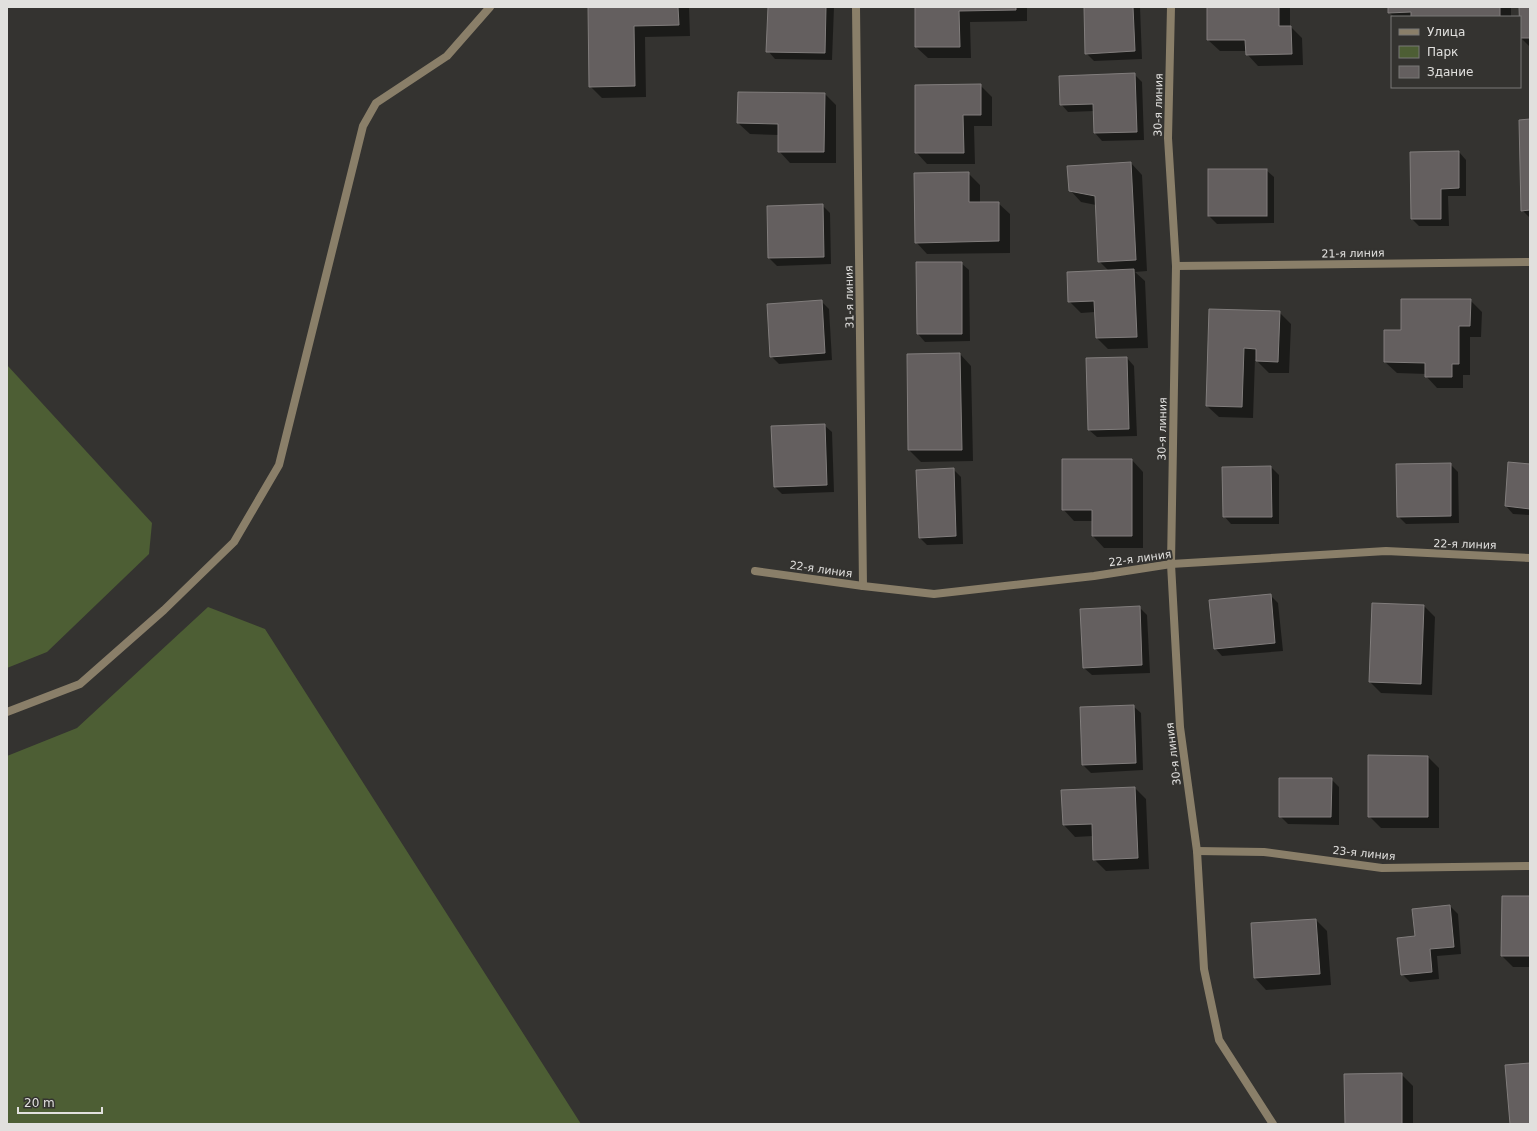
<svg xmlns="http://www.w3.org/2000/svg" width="1537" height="1131" font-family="'DejaVu Sans',sans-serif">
	<rect width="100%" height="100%" fill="#343330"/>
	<!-- green -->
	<g fill="#4d5e34">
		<polygon points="7,365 152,523 149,554 47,652 7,668"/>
		<polygon points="208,607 265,629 581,1124 7,1124 7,756 77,728"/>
	</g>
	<!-- shadow -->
	<g fill="#0007">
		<polygon points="589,7 689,7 690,36 645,37 646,97 602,98 590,86"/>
		<polygon points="769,7 834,7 832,60 775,59 768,51"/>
		<polygon points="916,7 1027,7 1027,21 970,22 971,58 928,58 916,47"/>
		<polygon points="1085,7 1140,7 1142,59 1094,61 1086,53"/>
		<polygon points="1208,7 1290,7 1290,26 1302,38 1303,65 1258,66 1247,54 1247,51 1220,51 1208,40"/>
		<polygon points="1389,7 1511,7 1511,17 1394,17 1389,12"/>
		<polygon points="1520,7 1530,7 1530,47 1520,37"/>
		<polygon points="1134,74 1142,82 1144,140 1102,141 1095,133 1094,111 1068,112 1061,104"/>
		<polygon points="980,85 992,97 992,126 974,126 975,164 927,164 916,152"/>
		<polygon points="825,94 836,105 836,163 790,163 779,151 779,135 750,134 738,123"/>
		<polygon points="1530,120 1530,218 1522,210"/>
		<polygon points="1459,152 1466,160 1466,196 1448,196 1449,226 1419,226 1412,219"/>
		<polygon points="1131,163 1142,175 1147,271 1135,272 1145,281 1148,348 1108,349 1097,338 1095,312 1081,313 1069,301 1109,271 1099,261 1096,205 1081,202 1070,190"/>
		<polygon points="1209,170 1266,170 1274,177 1274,223 1217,224 1209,216"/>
		<polygon points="968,173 980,185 980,203 998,203 1010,214 1010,253 927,254 916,242"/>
		<polygon points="822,205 830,213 831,264 777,266 769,258 768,207"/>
		<polygon points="917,263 961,263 969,270 970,341 925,342 918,334"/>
		<polygon points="1470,300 1482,312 1481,337 1470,337 1470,375 1463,375 1463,388 1437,388 1426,376 1426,374 1397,373 1385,362 1402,331"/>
		<polygon points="821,301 829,309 832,360 779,364 771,356"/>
		<polygon points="1210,310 1279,312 1291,324 1289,373 1269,373 1255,359 1253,418 1219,417 1207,406"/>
		<polygon points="960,354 971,366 973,461 921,462 909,450 908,355"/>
		<polygon points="1127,358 1134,366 1137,436 1097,437 1089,430"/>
		<polygon points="824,425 832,432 834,492 782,494 775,487"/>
		<polygon points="1132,460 1143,472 1143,548 1104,548 1093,536 1093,521 1074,521 1063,509"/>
		<polygon points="1450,464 1458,472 1459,523 1406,524 1398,516"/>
		<polygon points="1530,465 1530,515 1513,514 1506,506"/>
		<polygon points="1271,467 1279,475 1279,524 1231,524 1224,516"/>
		<polygon points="953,469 961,477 963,544 927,545 920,538"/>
		<polygon points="1271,596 1278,603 1283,651 1222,656 1215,648"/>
		<polygon points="1424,606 1435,617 1432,695 1381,693 1370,682"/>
		<polygon points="1139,607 1147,615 1150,673 1092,675 1084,668"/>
		<polygon points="1133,706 1141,713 1143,770 1091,773 1083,765"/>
		<polygon points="1428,757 1439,768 1439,828 1381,828 1369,816"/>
		<polygon points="1331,779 1339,787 1339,825 1288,824 1280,816"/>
		<polygon points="1135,788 1146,799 1149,869 1106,871 1094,859 1093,836 1075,837 1064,825 1062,791"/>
		<polygon points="1530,897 1530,967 1513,967 1502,956"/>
		<polygon points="1450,906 1458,914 1461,954 1437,956 1439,979 1410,982 1402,974 1416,937 1413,910"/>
		<polygon points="1316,920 1327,931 1331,985 1266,990 1255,978 1252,924"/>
		<polygon points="1401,1074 1413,1086 1413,1124 1346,1124"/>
	</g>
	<!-- building -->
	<g fill="#645f5f" stroke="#817d7c">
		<polygon points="588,7 678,7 679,25 634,26 635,86 589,87"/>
		<polygon points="768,7 826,7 825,53 766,52"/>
		<polygon points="915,7 1016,7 1016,10 959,11 960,47 915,47"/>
		<polygon points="1084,7 1133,7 1135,51 1085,54"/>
		<polygon points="1207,7 1279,7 1279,26 1291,26 1292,54 1246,55 1245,40 1207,40"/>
		<polygon points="1388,7 1500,7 1500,17 1411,17 1411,12 1388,13"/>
		<polygon points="1519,7 1530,7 1530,38 1520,38"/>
		<polygon points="1135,73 1137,132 1094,133 1093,104 1060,105 1059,76"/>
		<polygon points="981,84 981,115 963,115 964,153 915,153 915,85"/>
		<polygon points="738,92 825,93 824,152 778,152 778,124 737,123"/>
		<polygon points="1530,119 1530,210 1521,211 1519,120"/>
		<polygon points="1459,151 1459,188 1441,189 1441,219 1411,219 1410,152"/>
		<polygon points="1131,162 1136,260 1098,262 1095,196 1069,191 1067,166"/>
		<rect x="1208" y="169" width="59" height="47"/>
		<polygon points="969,172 969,202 999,202 999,241 915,243 914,173"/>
		<polygon points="823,204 824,257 768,258 767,206"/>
		<polygon points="916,262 962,262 962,334 917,334"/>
		<polygon points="1134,269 1137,337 1096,338 1094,301 1068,302 1067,272"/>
		<polygon points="1401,299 1471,299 1470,326 1459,326 1459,364 1452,364 1452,377 1425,377 1425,363 1384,362 1384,330 1401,330"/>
		<polygon points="822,300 825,353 770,357 767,304"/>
		<polygon points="1209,309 1280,311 1278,362 1256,361 1256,349 1244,348 1242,407 1206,406"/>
		<polygon points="960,353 962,450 908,450 907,354"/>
		<polygon points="1127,357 1129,429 1088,430 1086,358"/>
		<polygon points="825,424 827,485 774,487 771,426"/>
		<polygon points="1062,459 1132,459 1132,536 1092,536 1092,510 1062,510"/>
		<polygon points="1508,462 1530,464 1530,509 1505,506"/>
		<polygon points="1451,463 1451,516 1397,517 1396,464"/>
		<polygon points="1271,466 1272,517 1223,517 1222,467"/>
		<polygon points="954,468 956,536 919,538 916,470"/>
		<polygon points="1271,594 1275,643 1214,649 1209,600"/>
		<polygon points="1372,603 1424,605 1421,684 1369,682"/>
		<polygon points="1140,606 1142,665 1083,668 1080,609"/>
		<polygon points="1134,705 1136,763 1082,765 1080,707"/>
		<polygon points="1368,755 1428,756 1428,817 1368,817"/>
		<polygon points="1279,778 1332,778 1331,817 1279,817"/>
		<polygon points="1135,787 1138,858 1093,860 1092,824 1063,825 1061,790"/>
		<polygon points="1502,896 1530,896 1530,956 1501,956"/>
		<polygon points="1450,905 1454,947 1430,949 1432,972 1401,975 1397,938 1415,936 1412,909"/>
		<polygon points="1316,919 1320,974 1254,978 1251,923"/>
		<polygon points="1530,1063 1530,1124 1510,1124 1505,1065"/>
		<polygon points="1402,1073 1402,1124 1345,1124 1344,1074"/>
	</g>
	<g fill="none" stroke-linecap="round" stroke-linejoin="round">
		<!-- minor -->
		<g stroke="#8a7f69" stroke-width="8">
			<polyline points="856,7 863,586"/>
			<polyline points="1171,7 1168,138 1176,266 1171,564 1180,727 1197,851 1204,969 1219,1040 1273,1124"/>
			<polyline points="1176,266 1530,262"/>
			<polyline points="755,571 863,586 934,594 1094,576 1171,564 1386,551 1530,558"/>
			<polyline points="7,712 80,684 164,610 234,542 279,465 363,126 376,103 447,56 490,7"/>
			<polyline points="1197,851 1264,852 1382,868 1530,866"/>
		</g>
	</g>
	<g text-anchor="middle" stroke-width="4" stroke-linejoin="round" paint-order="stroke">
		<!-- street labels -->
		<g font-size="11" fill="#e1e0de" stroke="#343330">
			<text transform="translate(1158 105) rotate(-89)" y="4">30-я линия</text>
			<text transform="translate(1353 253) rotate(-1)" y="4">21-я линия</text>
			<text transform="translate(849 297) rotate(-91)" y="4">31-я линия</text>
			<text transform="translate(1162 429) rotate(-89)" y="4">30-я линия</text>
			<text transform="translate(1465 544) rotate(2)" y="4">22-я линия</text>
			<text transform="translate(1140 558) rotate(-8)" y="4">22-я линия</text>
			<text transform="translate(821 569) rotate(8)" y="4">22-я линия</text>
			<text transform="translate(1173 754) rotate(-97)" y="4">30-я линия</text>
			<text transform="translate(1364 853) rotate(6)" y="4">23-я линия</text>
		</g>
	</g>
	<!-- border -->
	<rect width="1537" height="1131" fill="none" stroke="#e1e0de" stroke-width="16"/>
	<!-- legend -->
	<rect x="1391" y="16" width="130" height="72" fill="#343330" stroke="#797876"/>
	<rect x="1399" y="29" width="20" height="6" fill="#8a7f69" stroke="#797876"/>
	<text x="1427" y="36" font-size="12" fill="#e1e0de">Улица</text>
	<rect x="1399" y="46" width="20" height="12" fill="#4d5e34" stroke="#797876"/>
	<text x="1427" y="56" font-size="12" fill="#e1e0de">Парк</text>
	<rect x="1399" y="66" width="20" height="12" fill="#645f5f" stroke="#797876"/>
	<text x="1427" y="76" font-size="12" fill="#e1e0de">Здание</text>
	<!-- scale -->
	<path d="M18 1107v6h84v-6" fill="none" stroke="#e1e0de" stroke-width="2"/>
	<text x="24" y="1107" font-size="12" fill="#e1e0de" stroke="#343330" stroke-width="3" paint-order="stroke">20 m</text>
</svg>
